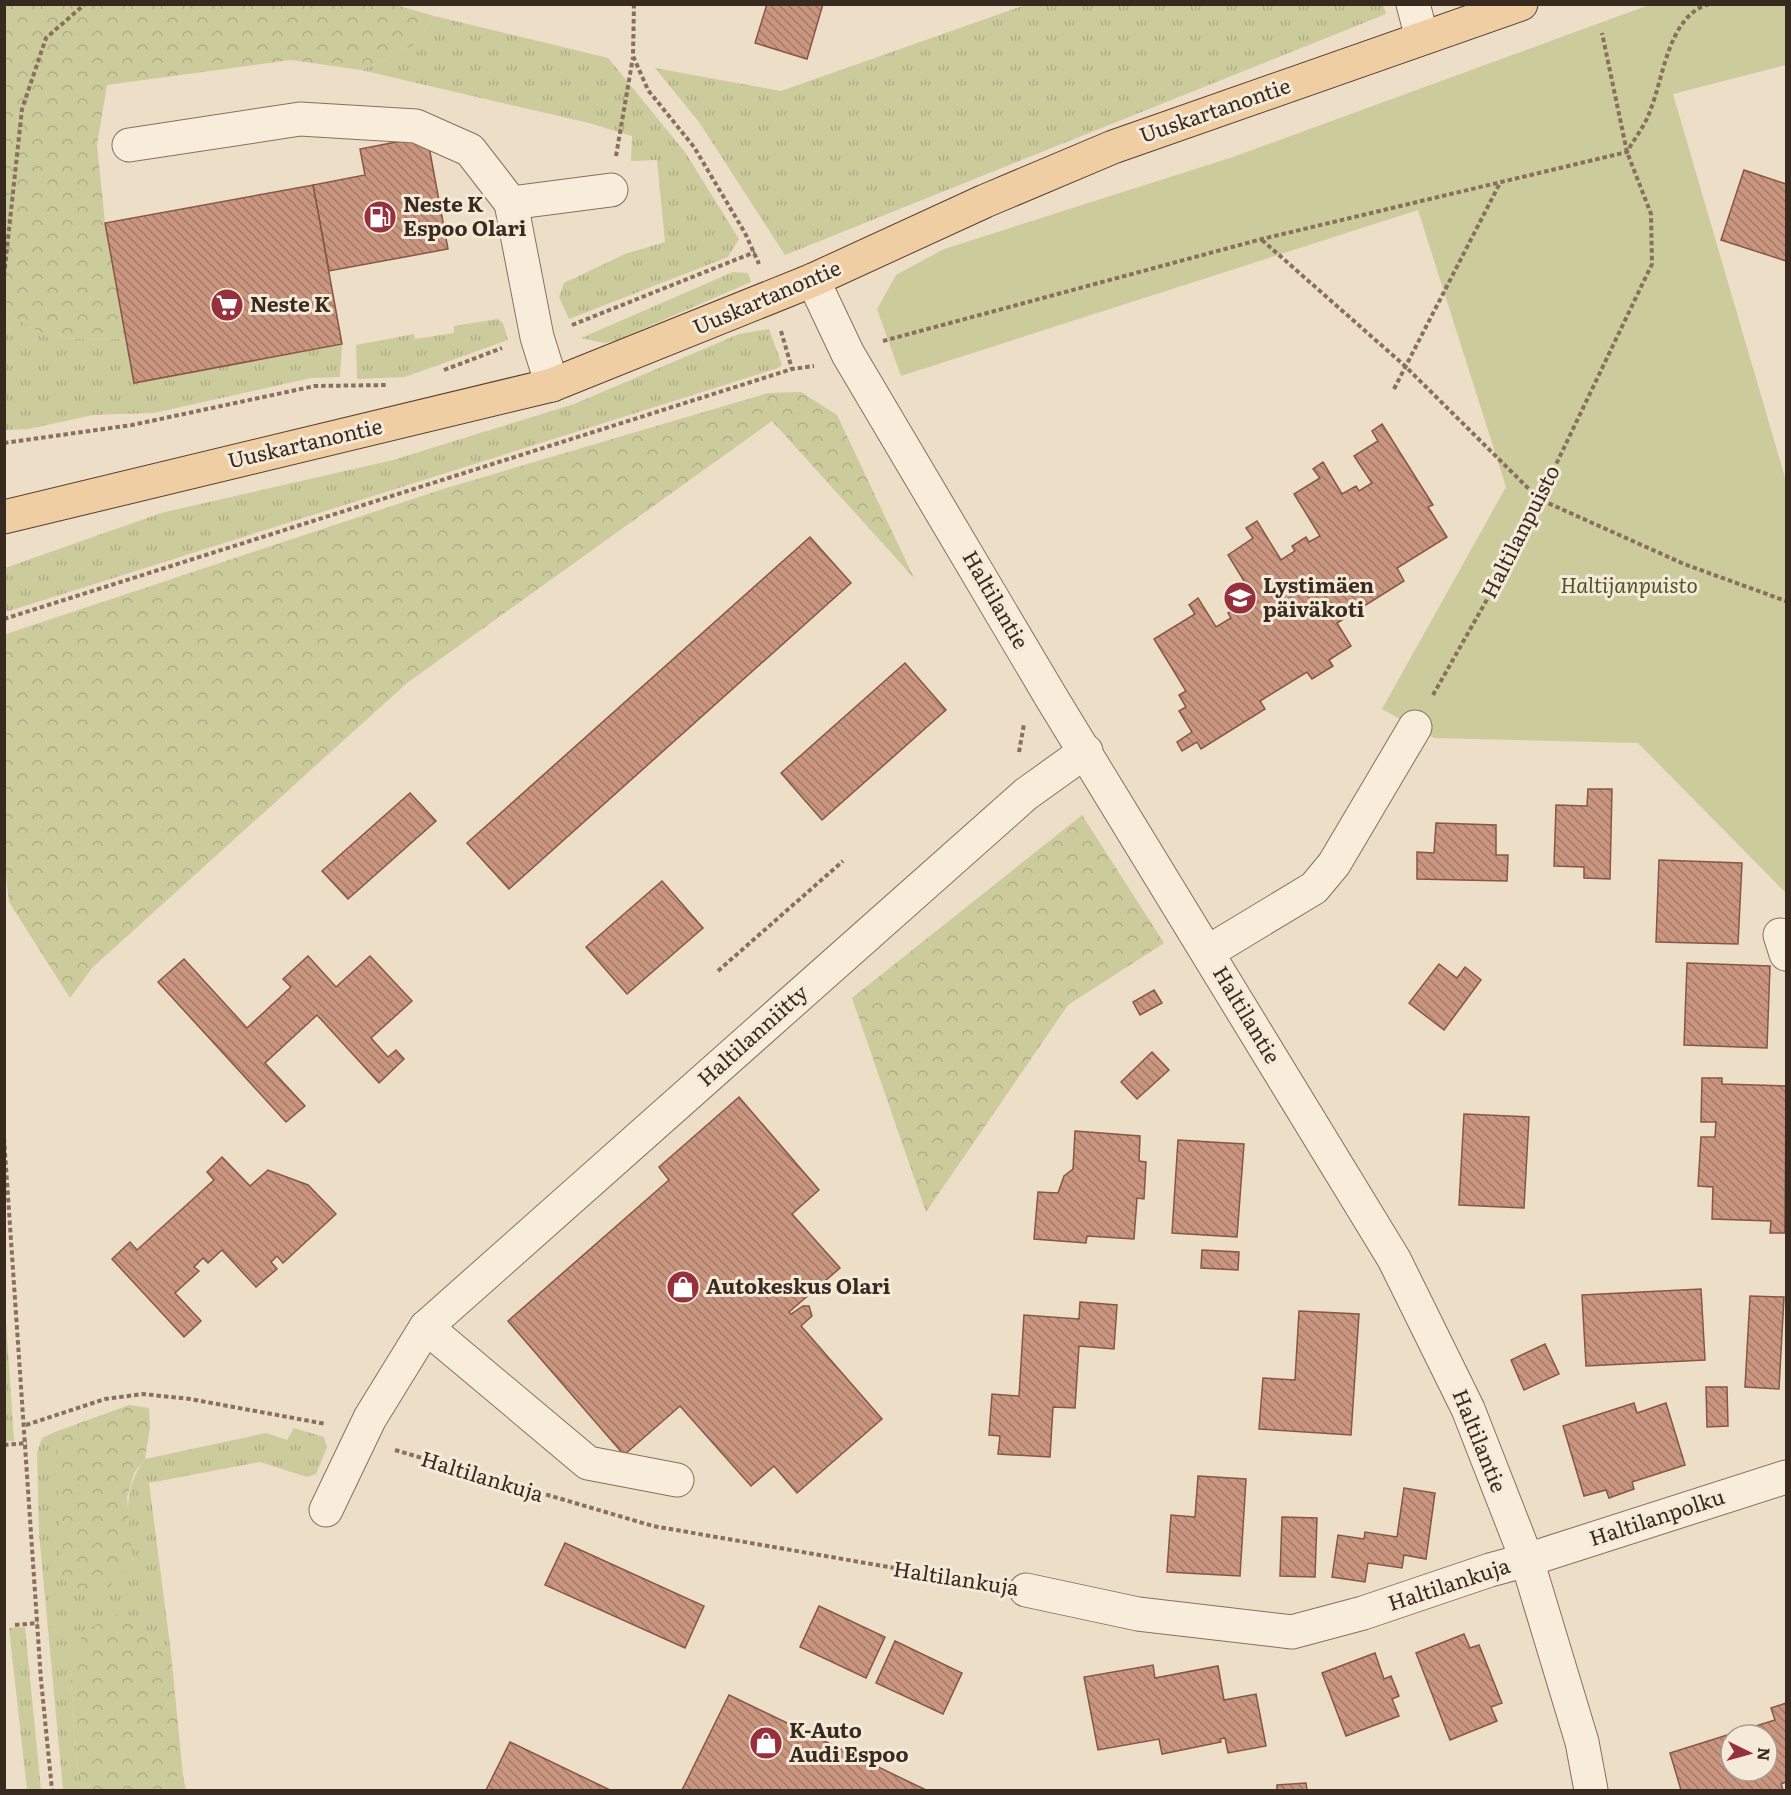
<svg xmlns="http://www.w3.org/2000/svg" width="1791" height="1795" font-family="Literata,serif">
	<defs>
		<pattern id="grass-tufts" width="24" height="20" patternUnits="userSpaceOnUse" patternTransform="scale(1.5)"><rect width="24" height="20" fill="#cbcb9c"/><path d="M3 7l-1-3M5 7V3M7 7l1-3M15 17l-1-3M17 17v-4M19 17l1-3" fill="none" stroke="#afae86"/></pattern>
		<pattern id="forest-crowns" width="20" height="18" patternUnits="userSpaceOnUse" patternTransform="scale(1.5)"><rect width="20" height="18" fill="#cbcb9c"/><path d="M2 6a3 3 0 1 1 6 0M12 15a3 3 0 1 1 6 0" fill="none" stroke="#afae86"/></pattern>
		<pattern id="building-back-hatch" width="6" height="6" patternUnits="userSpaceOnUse" patternTransform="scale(1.5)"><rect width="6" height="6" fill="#ca967f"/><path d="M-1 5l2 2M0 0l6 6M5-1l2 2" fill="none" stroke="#a57b68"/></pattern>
	</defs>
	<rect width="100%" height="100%" fill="#eddec8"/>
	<!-- grass -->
	<g fill="url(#grass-tufts)">
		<polygon points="1383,4 1386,14 785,255 699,122 655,68 781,91 1025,5"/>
		<polygon points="434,16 608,58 685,152 739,239 728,257 569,319 559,297 564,283 625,254 665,242 657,160 631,161 632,136 589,123 361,70 413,46"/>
		<polygon points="733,272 748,273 751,282 617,340 604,343 581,338"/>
		<polygon points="5,312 50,338 126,339 134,383 342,344 340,377 311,378 154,413 93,415 28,429 5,430"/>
		<polygon points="498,319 503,323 508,340 405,377 357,379 356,345 414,334 415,339 454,333 454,326"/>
		<polygon points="769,329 782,365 778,368 9,611 5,610 5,568 161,513 393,460 574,404 739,334"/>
		<polygon points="4,1291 14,1441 5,1441"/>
		<path d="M294 1428 324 1437 327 1447 316 1474 307 1477 260 1462 149 1483 171 1653 153 1650 143 1625 70 1667 77 1764 85 1790H63L39 1533 37 1453 42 1438 55 1432 59 1470 133 1562C129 1523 120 1492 145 1459L266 1433 287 1440Z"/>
		<polygon points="25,1627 41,1790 27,1790 9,1628"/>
		<polygon points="183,1776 186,1790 164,1790 163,1778"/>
	</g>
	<!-- forest -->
	<g fill="url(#forest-crowns)">
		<polygon points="393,4 434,16 413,46 361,70 291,60 107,85 97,145 105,223 126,339 50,338 5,312 5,5"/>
		<polygon points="801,392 837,415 914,578 772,421 407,683 92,968 70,998 9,902 4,859 6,634 443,489 768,393"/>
		<polygon points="1082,815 1164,943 1068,1005 926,1212 852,998"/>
		<polygon points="129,1405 149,1408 150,1428 145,1459 134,1473 127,1498 133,1562 106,1590 75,1595 62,1576 55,1432"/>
		<polygon points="120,1613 143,1625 153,1650 171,1653 183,1776 163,1778 164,1790 85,1790 77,1764 70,1667 84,1631"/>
	</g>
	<!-- park -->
	<polygon fill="#cbcb9c" points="1649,5 1786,5 1786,65 1673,94 1786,481 1786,893 1638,743 1434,738 1382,709 1506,487 1418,210 901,376 877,309 896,275 944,249 1233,157"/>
	<!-- building -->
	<g fill="url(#building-back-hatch)" stroke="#875744" stroke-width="1.5" fill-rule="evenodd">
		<polygon points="767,4 823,4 807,59 755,43"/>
		<polygon points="427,136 448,249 329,271 313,185 365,175 360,149"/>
		<polygon points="1744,170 1786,184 1786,261 1721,240"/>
		<polygon points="313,185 342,344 134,383 105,223"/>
		<polygon points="1382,424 1433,505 1428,507 1447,537 1397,568 1404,581 1337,623 1351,646 1329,660 1333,666 1312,679 1307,672 1260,701 1265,709 1201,749 1197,742 1182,751 1177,742 1192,732 1179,711 1186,707 1179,695 1186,691 1154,639 1195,614 1189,605 1198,598 1216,627 1231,618 1228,613 1242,604 1245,609 1257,602 1228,555 1253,538 1246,528 1257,521 1281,560 1295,551 1292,546 1306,537 1309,542 1320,536 1294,494 1320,478 1313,469 1323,462 1342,494 1356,486 1359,491 1372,483 1354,456 1378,441 1372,431"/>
		<polygon points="810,537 851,583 509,889 467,843"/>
		<polygon points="905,663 946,710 822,820 781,773"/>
		<polygon points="1588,789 1612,789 1610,879 1584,878 1584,867 1554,866 1556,805 1587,806"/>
		<polygon points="410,793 436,821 348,899 322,871"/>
		<polygon points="1436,823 1496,825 1496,855 1508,855 1507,881 1417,879 1417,852 1434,853"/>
		<polygon points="1659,860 1742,863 1738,944 1656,942"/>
		<polygon points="662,881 703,928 627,994 586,947"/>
		<polygon points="308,956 336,987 370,956 412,1001 371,1038 388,1057 396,1050 404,1059 379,1083 317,1015 265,1063 305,1106 286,1122 158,982 184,959 247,1028 291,987 283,979"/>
		<polygon points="1687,963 1770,966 1767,1048 1684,1045"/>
		<polygon points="1439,964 1457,978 1465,967 1481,980 1444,1030 1409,1003"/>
		<polygon points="1154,990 1162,1003 1140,1015 1133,1002"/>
		<polygon points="1152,1052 1169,1070 1137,1099 1121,1082"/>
		<polygon points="1702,1078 1722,1078 1722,1084 1786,1086 1785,1233 1770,1233 1771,1221 1712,1219 1713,1187 1698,1186 1701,1137 1715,1137 1716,1122 1701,1122"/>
		<polygon points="739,1097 819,1190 792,1214 840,1268 789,1312 791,1314 803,1306 809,1306 812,1316 801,1326 882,1419 797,1493 774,1466 751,1486 680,1406 624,1455 508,1321 669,1180 659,1167"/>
		<polygon points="1464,1114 1529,1117 1524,1208 1459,1205"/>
		<polygon points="1075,1131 1140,1136 1139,1161 1146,1162 1144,1199 1137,1198 1134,1239 1087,1236 1086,1243 1034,1239 1038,1192 1058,1193 1064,1176 1073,1169"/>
		<polygon points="1178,1140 1244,1144 1237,1237 1172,1233"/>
		<polygon points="222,1157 250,1186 268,1170 308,1185 336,1214 283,1263 277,1256 271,1262 277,1269 256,1287 222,1250 208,1263 203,1258 194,1267 199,1271 175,1293 201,1321 184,1337 112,1259 130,1242 137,1250 214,1180 207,1172"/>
		<polygon points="1202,1250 1239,1252 1238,1270 1201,1268"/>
		<polygon points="1701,1289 1705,1360 1586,1366 1582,1295"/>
		<polygon points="1750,1296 1784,1297 1779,1389 1745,1387"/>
		<polygon points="1080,1302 1117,1305 1114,1349 1079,1346 1075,1408 1053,1407 1050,1457 998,1454 1000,1436 989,1435 992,1394 1019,1396 1024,1315 1079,1319"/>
		<polygon points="1299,1311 1359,1314 1351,1435 1259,1429 1263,1378 1295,1380"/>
		<polygon points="1545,1344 1559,1374 1524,1390 1511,1360"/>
		<polygon points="1706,1387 1727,1387 1728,1426 1707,1427"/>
		<polygon points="1634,1403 1637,1413 1666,1403 1685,1465 1632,1482 1634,1489 1609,1498 1606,1490 1584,1496 1563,1426"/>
		<polygon points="1198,1476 1246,1479 1240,1576 1167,1572 1171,1515 1195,1517"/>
		<polygon points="1404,1488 1435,1493 1426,1559 1404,1555 1402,1568 1368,1563 1365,1582 1332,1577 1338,1535 1364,1539 1365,1532 1397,1537"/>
		<polygon points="1282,1517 1317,1518 1315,1577 1280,1576"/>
		<polygon points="565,1543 704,1606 685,1648 545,1585"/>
		<polygon points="819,1606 885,1637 866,1678 800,1647"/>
		<polygon points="1464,1634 1470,1648 1479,1645 1502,1703 1491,1707 1497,1721 1450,1740 1416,1653"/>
		<polygon points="895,1641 962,1673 943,1714 876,1683"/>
		<polygon points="1375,1653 1384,1679 1391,1676 1399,1696 1392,1699 1399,1716 1346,1736 1322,1673"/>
		<polygon points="1153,1665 1155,1678 1218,1666 1224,1700 1256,1694 1266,1746 1228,1753 1225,1738 1220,1739 1221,1742 1162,1754 1159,1739 1098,1750 1084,1677"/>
		<polygon points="729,1695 926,1790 682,1790"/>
		<path d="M1786 1703V1782L1781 1784 1783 1790H1681L1670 1753 1775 1720 1771 1708ZM1731 1735H1767V1771H1731Z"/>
		<polygon points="510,1742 610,1790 486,1790"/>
		<polygon points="1306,1783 1307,1790 1277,1790 1277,1785"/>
	</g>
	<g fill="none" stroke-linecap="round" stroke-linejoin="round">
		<defs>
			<g id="minor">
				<polyline points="1413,4 1422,38"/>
				<polyline points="129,145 300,119 416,126 470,150 511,203"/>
				<polyline points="813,280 848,354 1051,697 1394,1259 1468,1409 1527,1560 1582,1742 1591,1790"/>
				<polyline points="552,385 537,337 511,203 611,190"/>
				<polyline points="1780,935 1786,954"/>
				<polyline points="1208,952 1314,888 1334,864 1415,727"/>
				<polyline points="426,1327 588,1463 677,1480"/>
				<polyline points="326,1510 370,1418 426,1327 1026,794 1086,751"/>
				<polyline points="1026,1590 1138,1614 1292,1632 1363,1613 1490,1570 1527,1560 1786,1477"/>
			</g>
			<polyline id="major" points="4,517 552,385 813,280 985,201 1113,147 1521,4"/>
		</defs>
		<!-- minor casing -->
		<use href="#minor" stroke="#896f5d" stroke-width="35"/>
		<!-- major casing -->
		<use href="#major" stroke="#573e31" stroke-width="35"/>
		<!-- path -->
		<g stroke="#896f5d" stroke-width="4" stroke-dasharray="4.5 3" stroke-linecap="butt">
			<polyline points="634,4 633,56 648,90 694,147 745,233 759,264"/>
			<polyline points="616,156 633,57"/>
			<polyline points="1262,240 1405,366 1539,499 1684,564 1786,601"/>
			<polyline points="4,276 22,109 46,38 85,4"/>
			<polyline points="572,325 755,252"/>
			<polyline points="781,331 792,369"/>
			<path d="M883 341 1262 239 1627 152C1634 139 1645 126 1650 111 1664 77 1668 16 1709 4"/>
			<polyline points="444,370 502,348"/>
			<polyline points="1394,389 1500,183"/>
			<polyline points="4,443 132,425 315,386 388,385"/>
			<polyline points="4,619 792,369 814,366"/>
			<polyline points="1433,695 1515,550 1652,264 1651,214 1627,152 1602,33"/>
			<polyline points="1019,752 1024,724"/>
			<polyline points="718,971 843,861"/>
			<polyline points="4,1138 41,1680 52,1790"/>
			<polyline points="26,1425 105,1399 143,1394 190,1399 326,1424"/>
			<polyline points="4,1445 27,1443"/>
			<polyline points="395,1450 653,1526 992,1585"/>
			<polyline points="15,1625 38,1623"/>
		</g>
		<!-- minor -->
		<use href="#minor" stroke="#f8ecdb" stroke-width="33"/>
		<!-- major -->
		<use href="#major" stroke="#eecea2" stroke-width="33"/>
	</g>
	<!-- icons -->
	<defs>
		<symbol id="fuel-disc" viewBox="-11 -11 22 22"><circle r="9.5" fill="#95303c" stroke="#f5e9d7"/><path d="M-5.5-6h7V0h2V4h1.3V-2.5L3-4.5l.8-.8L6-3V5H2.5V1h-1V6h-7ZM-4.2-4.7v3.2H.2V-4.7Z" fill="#fff"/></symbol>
		<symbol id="supermarket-disc" viewBox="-11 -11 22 22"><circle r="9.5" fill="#95303c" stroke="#f5e9d7"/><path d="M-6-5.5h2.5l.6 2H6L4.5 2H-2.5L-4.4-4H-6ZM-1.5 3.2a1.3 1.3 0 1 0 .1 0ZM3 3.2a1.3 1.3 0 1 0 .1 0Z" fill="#fff"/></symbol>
		<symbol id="school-disc" viewBox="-11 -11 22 22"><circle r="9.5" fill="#95303c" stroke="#f5e9d7"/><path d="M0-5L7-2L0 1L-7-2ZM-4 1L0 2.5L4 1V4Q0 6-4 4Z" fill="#fff"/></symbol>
		<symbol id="shop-disc" viewBox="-11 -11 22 22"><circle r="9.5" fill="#95303c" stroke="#f5e9d7"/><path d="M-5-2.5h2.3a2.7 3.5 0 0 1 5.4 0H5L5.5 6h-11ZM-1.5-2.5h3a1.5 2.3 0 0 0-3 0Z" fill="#fff"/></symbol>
	</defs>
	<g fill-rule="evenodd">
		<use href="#fuel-disc" x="361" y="198" width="38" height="38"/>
		<use href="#supermarket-disc" x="208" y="286" width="38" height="38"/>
		<use href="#school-disc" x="1221" y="579" width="38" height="38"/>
		<use href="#shop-disc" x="664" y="1268" width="38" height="38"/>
		<use href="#shop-disc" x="747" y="1724" width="38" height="38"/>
	</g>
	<g text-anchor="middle" stroke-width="6" stroke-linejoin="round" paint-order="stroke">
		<!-- street labels -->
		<g font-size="21" fill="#392a20" stroke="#f5e9d7">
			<text transform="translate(1215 111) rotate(-19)" y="7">Uuskartanontie</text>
			<text transform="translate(767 298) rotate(-23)" y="7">Uuskartanontie</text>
			<text transform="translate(305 444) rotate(-13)" y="7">Uuskartanontie</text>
			<text transform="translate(1521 532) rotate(-63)" y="7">Haltilanpuisto</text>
			<text transform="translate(995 600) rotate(60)" y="7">Haltilantie</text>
			<text transform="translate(1246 1015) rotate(59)" y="7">Haltilantie</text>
			<text transform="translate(753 1036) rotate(-42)" y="7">Haltilanniitty</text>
			<text transform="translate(1479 1441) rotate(68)" y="7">Haltilantie</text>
			<text transform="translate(482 1477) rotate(17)" y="7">Haltilankuja</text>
			<text transform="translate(1657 1518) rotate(-18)" y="7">Haltilanpolku</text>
			<text transform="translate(956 1579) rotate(9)" y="7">Haltilankuja</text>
			<text transform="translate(1449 1585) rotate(-18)" y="7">Haltilankuja</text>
		</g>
		<!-- poi labels -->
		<g font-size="21" font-weight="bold" fill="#392a20" stroke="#f5e9d7" text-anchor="start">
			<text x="403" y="212">Neste K<tspan x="403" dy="24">Espoo Olari</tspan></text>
			<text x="250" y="312">Neste K</text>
			<text x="1263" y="593">Lystimäen<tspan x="1263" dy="24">päiväkoti</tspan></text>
			<text x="706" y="1294">Autokeskus Olari</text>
			<text x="789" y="1738">K-Auto<tspan x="789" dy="24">Audi Espoo</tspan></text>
		</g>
		<!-- park labels -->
		<g font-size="21" font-style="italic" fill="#4f5528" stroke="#f5e9d7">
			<text x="1629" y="593">Haltijanpuisto</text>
		</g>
	</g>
	<!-- border -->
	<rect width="1791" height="1795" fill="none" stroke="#392a20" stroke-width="12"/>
	<!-- north arrow -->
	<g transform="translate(1749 1753) rotate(95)"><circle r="28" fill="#f5e9d7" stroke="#aa9d8e" stroke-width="1.5"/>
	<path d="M0-4.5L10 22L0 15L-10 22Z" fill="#95303c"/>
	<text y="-9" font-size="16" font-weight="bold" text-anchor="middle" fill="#392a20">N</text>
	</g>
</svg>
